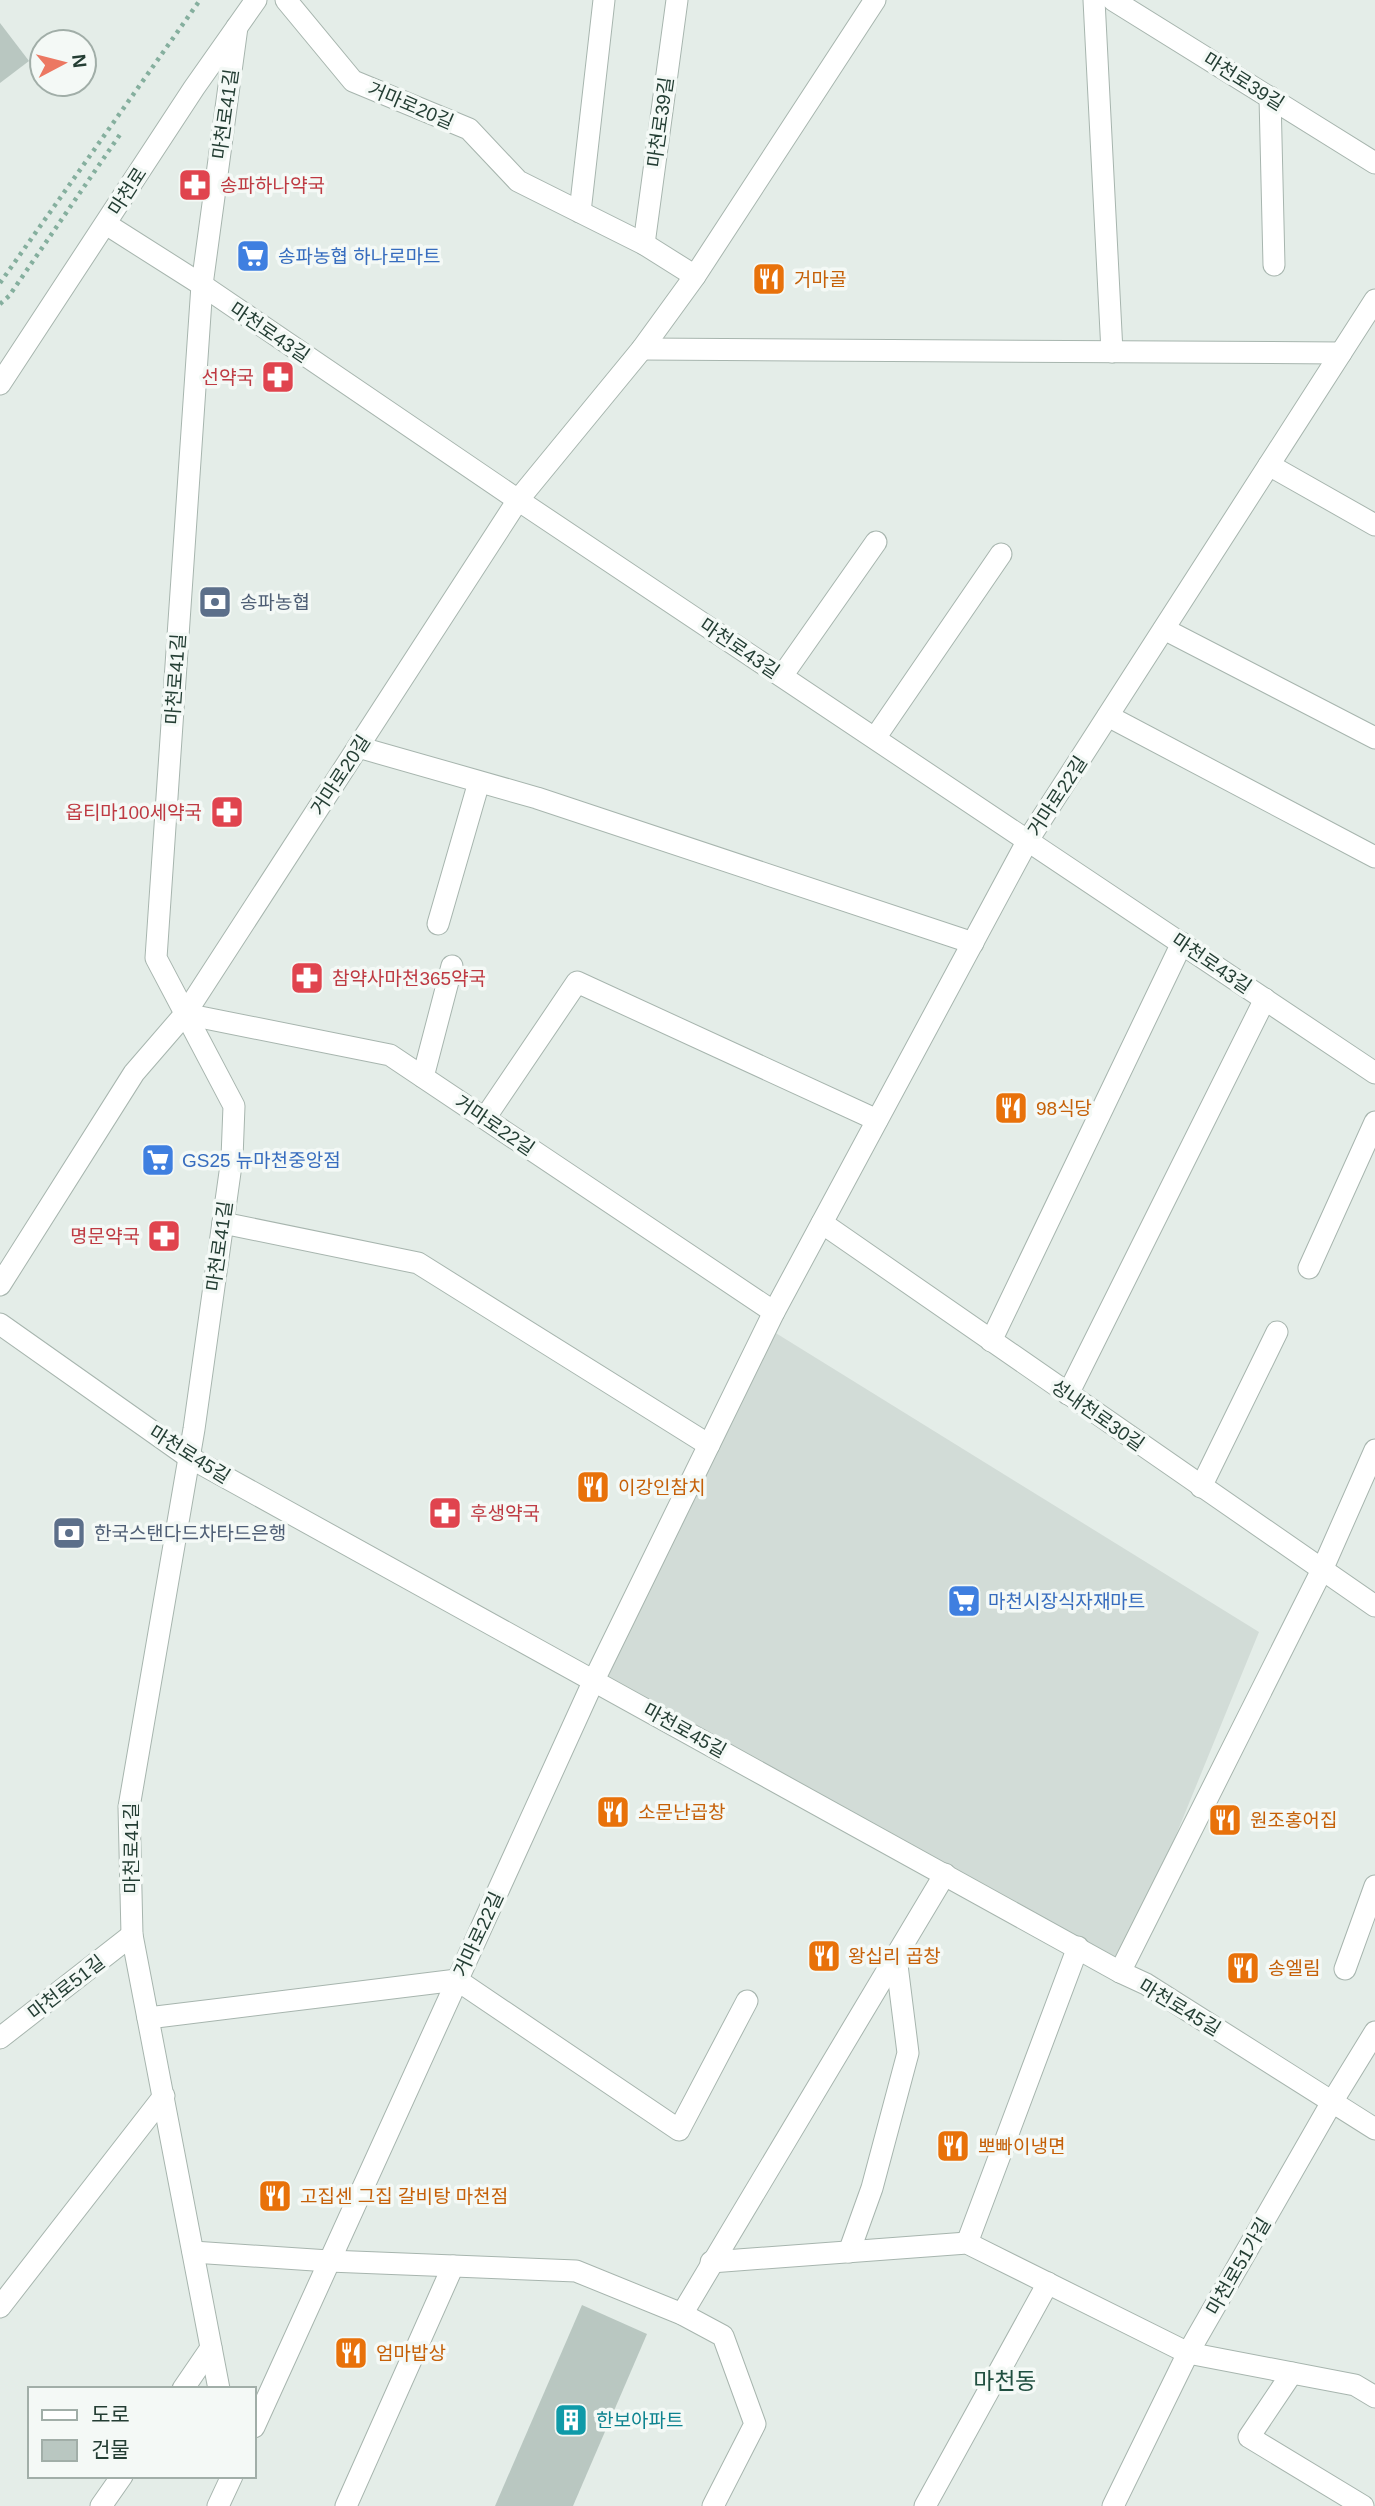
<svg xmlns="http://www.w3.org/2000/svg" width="1375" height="2506" font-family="Helvetica,'Noto Sans KR',sans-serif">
	<rect width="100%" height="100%" fill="#e4ede8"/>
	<!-- built -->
	<polygon fill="#d2dcd7" points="766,1327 1259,1632 1120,1972 594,1680"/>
	<!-- building -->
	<g fill="#b9c7c1">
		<polygon points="0,23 29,61 0,83"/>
		<polygon points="582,2305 647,2334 573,2506 495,2506"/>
	</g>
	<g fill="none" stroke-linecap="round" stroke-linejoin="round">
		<defs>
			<g id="minor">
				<polyline points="286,0 353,81 469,129 518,181 644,244 695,276"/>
				<polyline points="1094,0 1112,352"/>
				<polyline points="1113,0 1375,163"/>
				<polyline points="1270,97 1274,265"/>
				<polyline points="580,212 604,0"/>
				<polyline points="106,224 202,285 518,500 1375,1073"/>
				<polyline points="644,244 677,0"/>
				<polyline points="642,349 1341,353"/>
				<polyline points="0,384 194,88 256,0"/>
				<polyline points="1269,465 1375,525"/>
				<polyline points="1164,629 1375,738"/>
				<polyline points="782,676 876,542"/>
				<polyline points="1108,716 1375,857"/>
				<polyline points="875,738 1001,554"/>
				<polyline points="358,747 537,798 973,943"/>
				<polyline points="438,924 479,782"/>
				<polyline points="185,1014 390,1055 774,1312"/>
				<polyline points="423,1077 452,966"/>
				<polyline points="485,1118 577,982 877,1120"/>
				<polyline points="223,1223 418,1263 709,1445"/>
				<polyline points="822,1223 1375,1606"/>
				<polyline points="1309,1268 1375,1122"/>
				<polyline points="0,1285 134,1073 185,1014 518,500 642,349 695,276 875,0"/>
				<polyline points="0,1324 187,1456 1120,1972 1146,1984 1375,2129"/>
				<polyline points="991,1341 1182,943"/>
				<polyline points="1068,1394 1265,999"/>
				<polyline points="1201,1487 1277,1332"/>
				<polyline points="1345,1969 1375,1886"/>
				<polyline points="1120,1972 1322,1570 1375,1450"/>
				<polyline points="148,2018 457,1980 679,2130 747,2001"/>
				<polyline points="0,2038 132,1935"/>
				<polyline points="967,2243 1078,1947"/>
				<polyline points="193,2252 329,2261 576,2271 682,2314 723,2336 755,2424 713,2506"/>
				<polyline points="849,2252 872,2188 908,2053 896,1957"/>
				<polyline points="711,2262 967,2243 1188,2353 1355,2385 1375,2397"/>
				<polyline points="0,2307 164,2096"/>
				<polyline points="682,2314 945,1874"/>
				<polyline points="1292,2373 1249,2437 1363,2506"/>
				<polyline points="183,2389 211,2348"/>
				<polyline points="219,2389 132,1935 129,1807 194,1429 232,1158 234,1106 156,958 202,285 237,27"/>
				<polyline points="254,2427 594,1680 774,1312 1028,840 1375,300"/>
				<polyline points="101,2506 122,2476"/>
				<polyline points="218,2506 232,2476"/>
				<polyline points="346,2506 453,2266"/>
				<polyline points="925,2506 1048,2283"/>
				<polyline points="1113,2506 1188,2353 1332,2102 1375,2032"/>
			</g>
		</defs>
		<!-- minor casing -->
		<use href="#minor" stroke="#a7b5ae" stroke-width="23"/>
		<!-- path -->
		<g stroke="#85af9e" stroke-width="4.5" stroke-dasharray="3.5 5" stroke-linecap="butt">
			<polyline points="0,283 200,0"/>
			<polyline points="0,304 9,296 121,133"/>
		</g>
		<!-- minor -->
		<use href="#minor" stroke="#fff" stroke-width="21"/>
	</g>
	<!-- icons -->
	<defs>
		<symbol id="pharmacy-square" viewBox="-11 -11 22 22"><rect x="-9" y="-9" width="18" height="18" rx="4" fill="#e0444e" stroke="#f4f9f6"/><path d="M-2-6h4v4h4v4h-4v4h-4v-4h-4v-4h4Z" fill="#fff"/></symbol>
		<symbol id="supermarket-square" viewBox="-11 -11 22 22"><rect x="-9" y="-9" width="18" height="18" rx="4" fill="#3f7fe0" stroke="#f4f9f6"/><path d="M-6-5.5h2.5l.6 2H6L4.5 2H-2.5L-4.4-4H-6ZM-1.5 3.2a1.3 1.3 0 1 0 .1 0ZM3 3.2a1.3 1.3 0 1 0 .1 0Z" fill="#fff"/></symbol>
		<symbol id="restaurant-square" viewBox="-11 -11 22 22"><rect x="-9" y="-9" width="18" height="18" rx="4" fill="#e8710a" stroke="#f4f9f6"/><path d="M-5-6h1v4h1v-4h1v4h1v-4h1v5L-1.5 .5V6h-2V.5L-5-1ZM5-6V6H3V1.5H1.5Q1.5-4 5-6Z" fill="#fff"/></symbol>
		<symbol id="bank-square" viewBox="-11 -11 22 22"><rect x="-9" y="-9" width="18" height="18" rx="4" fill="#5c6f8a" stroke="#f4f9f6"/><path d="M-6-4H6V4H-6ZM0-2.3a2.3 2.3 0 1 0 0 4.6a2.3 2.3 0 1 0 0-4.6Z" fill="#fff"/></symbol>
		<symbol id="building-square" viewBox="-11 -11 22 22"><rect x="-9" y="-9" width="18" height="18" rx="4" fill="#0f9aa8" stroke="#f4f9f6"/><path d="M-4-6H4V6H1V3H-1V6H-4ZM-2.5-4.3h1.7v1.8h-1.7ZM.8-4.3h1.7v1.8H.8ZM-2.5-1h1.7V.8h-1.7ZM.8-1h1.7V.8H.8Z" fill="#fff"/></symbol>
	</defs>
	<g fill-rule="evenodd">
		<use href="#pharmacy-square" x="176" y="166" width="38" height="38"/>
		<use href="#supermarket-square" x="234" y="237" width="38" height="38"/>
		<use href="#restaurant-square" x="750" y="260" width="38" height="38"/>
		<use href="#pharmacy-square" x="259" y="358" width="38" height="38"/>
		<use href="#bank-square" x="196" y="583" width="38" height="38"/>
		<use href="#pharmacy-square" x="208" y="793" width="38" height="38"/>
		<use href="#pharmacy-square" x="288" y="959" width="38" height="38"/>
		<use href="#restaurant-square" x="992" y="1089" width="38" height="38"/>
		<use href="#supermarket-square" x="139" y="1141" width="38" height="38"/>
		<use href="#pharmacy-square" x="145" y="1217" width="38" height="38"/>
		<use href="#restaurant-square" x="574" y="1468" width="38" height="38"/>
		<use href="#pharmacy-square" x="426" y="1494" width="38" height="38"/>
		<use href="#bank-square" x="50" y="1514" width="38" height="38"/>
		<use href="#supermarket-square" x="945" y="1582" width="38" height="38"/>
		<use href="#restaurant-square" x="594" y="1793" width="38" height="38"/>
		<use href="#restaurant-square" x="1206" y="1801" width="38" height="38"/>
		<use href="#restaurant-square" x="805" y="1937" width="38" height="38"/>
		<use href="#restaurant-square" x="1224" y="1949" width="38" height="38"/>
		<use href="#restaurant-square" x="934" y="2127" width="38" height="38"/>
		<use href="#restaurant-square" x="256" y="2177" width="38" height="38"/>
		<use href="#restaurant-square" x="332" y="2334" width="38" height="38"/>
		<use href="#building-square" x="552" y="2401" width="38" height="38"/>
	</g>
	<g text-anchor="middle" stroke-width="7" stroke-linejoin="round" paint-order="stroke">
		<!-- street labels -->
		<g font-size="19" fill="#243e34" stroke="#f4f9f6">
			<text transform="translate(1244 81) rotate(32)" y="7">마천로39길</text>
			<text transform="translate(411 105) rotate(23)" y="7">거마로20길</text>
			<text transform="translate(225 114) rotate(-82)" y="7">마천로41길</text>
			<text transform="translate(660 122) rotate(-82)" y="7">마천로39길</text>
			<text transform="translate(127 191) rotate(-57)" y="7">마천로</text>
			<text transform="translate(270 332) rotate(34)" y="7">마천로43길</text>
			<text transform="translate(740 648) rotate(34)" y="7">마천로43길</text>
			<text transform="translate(175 679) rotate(-86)" y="7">마천로41길</text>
			<text transform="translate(340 775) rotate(-57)" y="7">거마로20길</text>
			<text transform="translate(1057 796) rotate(-57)" y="7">거마로22길</text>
			<text transform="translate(1212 963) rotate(34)" y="7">마천로43길</text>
			<text transform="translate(495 1125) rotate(34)" y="7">거마로22길</text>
			<text transform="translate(219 1246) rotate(-82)" y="7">마천로41길</text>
			<text transform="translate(1098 1415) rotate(35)" y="7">성내천로30길</text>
			<text transform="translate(190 1454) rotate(32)" y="7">마천로45길</text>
			<text transform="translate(685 1730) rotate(29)" y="7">마천로45길</text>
			<text transform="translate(131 1848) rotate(-90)" y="7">마천로41길</text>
			<text transform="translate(478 1934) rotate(-65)" y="7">거마로22길</text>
			<text transform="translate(66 1987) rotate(-38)" y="7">마천로51길</text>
			<text transform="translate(1180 2007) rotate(31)" y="7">마천로45길</text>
			<text transform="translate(1238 2266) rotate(-60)" y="7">마천로51가길</text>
		</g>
		<!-- health labels -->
		<g font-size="19" fill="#be3a42" stroke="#f4f9f6" text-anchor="start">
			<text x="220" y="192">송파하나약국</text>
			<text x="254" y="384" text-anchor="end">선약국</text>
			<text x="202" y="819" text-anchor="end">옵티마100세약국</text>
			<text x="332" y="985">참약사마천365약국</text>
			<text x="140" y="1243" text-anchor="end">명문약국</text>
			<text x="470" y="1520">후생약국</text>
		</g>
		<!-- shop labels -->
		<g font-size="19" fill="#366cbe" stroke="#f4f9f6" text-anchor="start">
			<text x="278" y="263">송파농협 하나로마트</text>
			<text x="182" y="1167">GS25 뉴마천중앙점</text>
			<text x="988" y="1608">마천시장식자재마트</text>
		</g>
		<!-- food labels -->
		<g font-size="19" fill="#c56008" stroke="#f4f9f6" text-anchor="start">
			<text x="794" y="286">거마골</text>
			<text x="1036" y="1115">98식당</text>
			<text x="618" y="1494">이강인참치</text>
			<text x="638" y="1819">소문난곱창</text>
			<text x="1250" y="1827">원조홍어집</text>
			<text x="848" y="1963">왕십리 곱창</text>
			<text x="1268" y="1975">송엘림</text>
			<text x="978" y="2153">뽀빠이냉면</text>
			<text x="300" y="2203">고집센 그집 갈비탕 마천점</text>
			<text x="376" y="2360">엄마밥상</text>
		</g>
		<!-- service labels -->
		<g font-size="19" fill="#4e5e75" stroke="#f4f9f6" text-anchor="start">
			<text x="240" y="609">송파농협</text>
			<text x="94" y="1540">한국스탠다드차타드은행</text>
		</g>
		<!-- culture labels -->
		<g font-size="19" fill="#0d838f" stroke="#f4f9f6" text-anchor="start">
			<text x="596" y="2427">한보아파트</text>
		</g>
		<!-- quarter labels -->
		<g font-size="23" fill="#204f40" stroke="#f4f9f6">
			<text x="1005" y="2389">마천동</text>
		</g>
	</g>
	<!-- legend -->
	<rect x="28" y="2387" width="228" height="91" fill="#f4f9f6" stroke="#a1aea8" stroke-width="2"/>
	<rect x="42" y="2410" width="35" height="10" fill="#ffffff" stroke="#a1aea8" stroke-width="2"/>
	<text x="91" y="2422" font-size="21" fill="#243e34">도로</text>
	<rect x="42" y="2440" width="35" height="21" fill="#b9c7c1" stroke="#a1aea8" stroke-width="2"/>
	<text x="91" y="2457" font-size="21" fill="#243e34">건물</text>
	<!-- north arrow -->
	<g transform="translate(63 63) rotate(83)"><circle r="33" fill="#f4f9f6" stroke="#a1aea8" stroke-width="2"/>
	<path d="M0-5L12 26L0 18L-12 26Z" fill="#ec7862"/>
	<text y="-10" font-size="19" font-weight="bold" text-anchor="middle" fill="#243e34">N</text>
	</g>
</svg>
